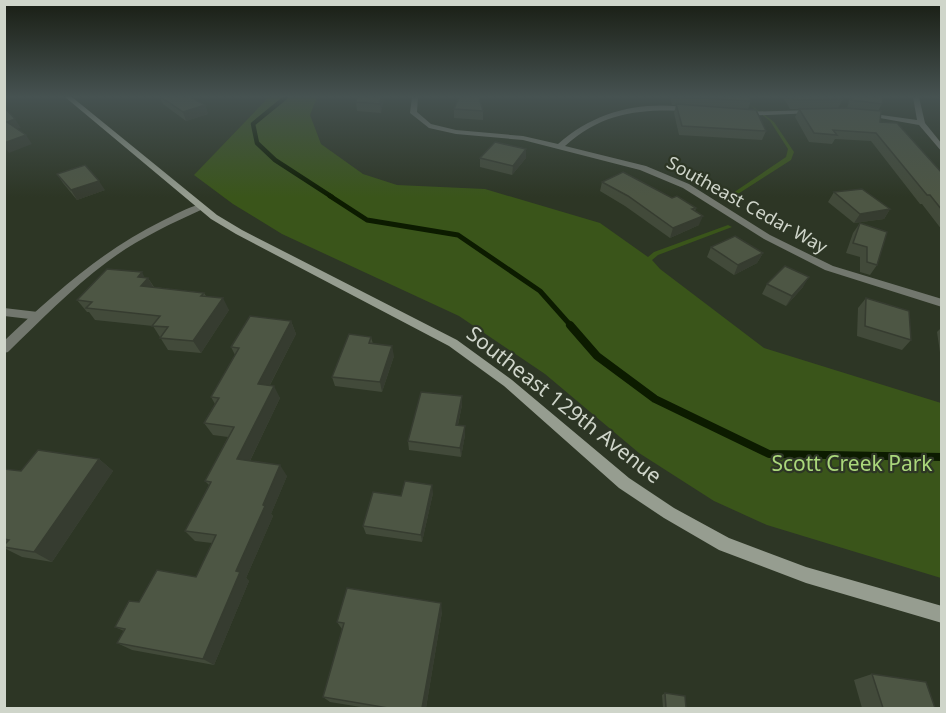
<svg xmlns="http://www.w3.org/2000/svg" width="946" height="713" font-family="'Noto Sans',sans-serif">
	<rect width="100%" height="100%" fill="#2d3625"/>
	<!-- green -->
	<g fill="#3a551a">
		<polygon points="269,97 317,97 310,115 321,144 363,174 397,185 485,189 600,223 648,257 654,252 728,225 732,227 658,255 652,260 660,269 764,348 941,403 941,578 767,525 714,501 639,453 545,374 459,316 282,234 233,204 194,175"/>
		<polygon points="745,101 774,122 794,152 791,160 730,199 727,197 786,157 788,149 770,121"/>
	</g>
	<g fill="none" stroke-linecap="round" stroke-linejoin="round">
		<!-- stream-far2 -->
		<polyline stroke="#0c1b00" stroke-width="4.5" points="286,97 253,124 257,143 275,160 332,197"/>
		<!-- stream-far1 -->
		<polyline stroke="#0c1b00" stroke-width="5" points="330,196 367,220 458,235 540,291 572,327"/>
		<!-- stream -->
		<polyline stroke="#0c1b00" stroke-width="8" points="570,325 597,356 655,399 769,454 942,457"/>
		<!-- minor -->
		<g fill="#72776e" fill-rule="evenodd">
			<path d="M412 97H418L417 112 431 124 456 130 523 136 558 144C596 110 643 100 693 108L694 109 691 111C641 109 604 111 565 146L646 166 689 184 770 235 833 266 942 299V307L825 270 764 239 683 188 640 170 523 140 456 134 429 128 410 113Z"/>
			<polygon points="913,97 919,97 925,123 942,144 942,152 919,125 863,115 867,113 917,120"/>
			<polygon points="811,110 813,111 813,113 741,116 737,114 741,112"/>
			<polygon points="4,308 38,312 44,316 38,320 4,316"/>
		</g>
		<!-- tertiary -->
		<path fill="#72776e" fill-rule="evenodd" d="M200 204 203 205V209C170 224 136 240 107 262 71 289 40 321 8 352L4 353V341C53 295 101 251 162 221 174 215 187 208 200 204Z"/>
		<!-- secondary -->
		<polygon fill="#969d90" fill-rule="evenodd" points="65,97 72,97 217,215 242,230 457,340 512,380 629,478 674,508 729,538 806,567 942,606 942,623 806,583 719,550 664,518 619,488 504,386 449,346 236,234 211,219"/>
	</g>
	<!-- wall -->
	<g fill="#424a3a">
		<polygon points="160,97 191,97 205,105 208,114 186,121 163,104"/>
		<polygon points="384,97 381,113 357,111 356,102"/>
		<polygon points="670,97 749,97 751,101 748,109 766,131 762,140 679,135 674,113 676,105 672,105"/>
		<polygon points="783,97 840,97 843,99 838,108 847,108 850,97 883,97 882,104 878,111 880,122 942,173 942,230 922,204 920,204 871,141 835,139 832,144 809,142 795,117 799,109 790,109"/>
		<polygon points="454,109 483,111 483,120 454,118"/>
		<polygon points="480,158 526,158 512,175 480,167"/>
		<polygon points="57,174 105,190 77,200 63,183"/>
		<polygon points="602,182 672,198 696,208 695,211 699,225 670,238 625,206 600,191"/>
		<polygon points="834,192 890,209 884,219 854,223 828,202"/>
		<polygon points="860,223 877,265 870,275 860,272 860,257 846,253 853,233"/>
		<polygon points="711,247 763,253 757,263 734,275 707,257"/>
		<polygon points="145,278 148,278 154,287 204,293 206,296 229,310 201,353 168,350 153,326 95,320 89,312 87,312 77,300"/>
		<polygon points="767,284 803,287 786,306 762,294"/>
		<polygon points="866,298 911,340 902,350 857,336 858,308"/>
		<polygon points="291,321 296,334 270,385 280,398 250,461 287,476 271,514 273,516 246,578 249,581 214,665 132,650 117,643 124,631 115,627 139,602 196,577 212,543 195,541 185,531 209,485 205,481 228,437 213,435 204,423 215,404 211,397 235,355 231,347"/>
		<polygon points="942,327 942,366 937,332"/>
		<polygon points="371,337 373,344 394,356 382,392 335,386 332,377"/>
		<polygon points="462,405 458,425 465,426 465,435 461,457 409,450 408,441"/>
		<polygon points="99,459 113,471 52,562 22,557 4,548 4,469 21,471"/>
		<polygon points="433,493 422,542 366,534 363,526"/>
		<polygon points="442,612 426,708 367,708 330,702 323,697 342,629 337,622"/>
		<polygon points="872,674 935,708 862,708 854,680"/>
		<polygon points="665,693 686,708 663,708 662,695"/>
	</g>
	<!-- shaded-wall -->
	<g fill="#363c30">
		<polygon points="381,97 384,97 381,113 380,104"/>
		<polygon points="205,105 208,114 186,121 183,112"/>
		<polygon points="15,119 21,128 13,130 7,122"/>
		<polygon points="26,135 32,144 9,153 4,147 4,143"/>
		<polygon points="526,149 526,158 512,175 513,166"/>
		<polygon points="99,181 105,190 77,200 71,190"/>
		<polygon points="890,209 884,219 854,223 860,214"/>
		<polygon points="703,216 699,225 670,238 673,228"/>
		<polygon points="763,253 757,263 734,275 738,265"/>
		<polygon points="142,272 146,280 148,278 155,290 141,286 138,277"/>
		<polygon points="809,277 803,287 786,306 792,296"/>
		<polygon points="223,298 229,310 201,353 193,341"/>
		<polygon points="291,321 296,334 264,396 258,384"/>
		<polygon points="392,346 394,356 382,392 380,382"/>
		<polygon points="274,386 280,398 245,471 237,459"/>
		<polygon points="462,396 462,405 456,434 456,425"/>
		<polygon points="465,426 465,435 461,457 460,448"/>
		<polygon points="99,459 113,471 52,562 34,552"/>
		<polygon points="280,465 287,476 271,514 273,516 246,578 249,581 214,665 203,659 236,571"/>
		<polygon points="432,485 433,493 422,542 421,535"/>
		<polygon points="441,603 442,612 426,708 422,708"/>
	</g>
	<!-- building -->
	<g fill="#4d5644" stroke="#363c30" stroke-width="1.5">
		<polygon points="161,97 191,97 205,105 183,112"/>
		<polygon points="357,97 381,97 380,104 356,102"/>
		<polygon points="459,97 479,97 483,111 454,109"/>
		<polygon points="681,97 749,97 751,101"/>
		<polygon points="792,97 840,97 843,99 794,100"/>
		<polygon points="852,97 883,97 882,104 851,100"/>
		<polygon points="676,104 756,110 766,131 682,126"/>
		<polygon points="4,107 15,119 7,122 26,135 4,143"/>
		<polygon points="846,108 881,111 880,122 897,123 942,173 942,210 930,195 927,195 876,133 833,130 837,135 814,133 799,109"/>
		<polygon points="495,142 526,149 513,166 480,158"/>
		<polygon points="85,165 99,181 71,190 57,174"/>
		<polygon points="623,172 672,198 677,196 696,208 692,209 703,216 673,228 628,196 602,182"/>
		<polygon points="862,189 890,209 860,214 834,192"/>
		<polygon points="860,223 887,232 877,265 867,262 867,247 853,243"/>
		<polygon points="735,236 763,253 738,265 711,247"/>
		<polygon points="785,266 809,277 792,296 767,284"/>
		<polygon points="107,269 142,272 138,277 148,278 141,286 204,293 201,296 223,298 193,341 160,338 168,327 152,326 160,316 86,308 92,302 77,300"/>
		<polygon points="866,298 909,311 911,340 865,326"/>
		<polygon points="250,316 291,321 258,384 274,386 237,459 280,465 263,505 265,506 236,571 240,572 203,659 117,643 125,629 115,627 129,601 139,602 157,570 196,577 216,535 185,531 211,482 205,481 234,427 204,423 219,398 211,397 239,348 231,347"/>
		<polygon points="349,334 371,337 369,343 392,346 380,382 332,377"/>
		<polygon points="421,392 462,396 456,425 465,426 460,448 408,441"/>
		<polygon points="38,450 99,459 34,552 4,547 4,545 9,540 4,539 4,469 21,471"/>
		<polygon points="405,481 432,485 421,535 363,526 373,492 401,496"/>
		<polygon points="347,588 441,603 422,708 388,708 323,697 344,623 337,622"/>
		<polygon points="872,674 926,682 935,708 883,708"/>
		<polygon points="665,693 685,696 686,708 666,708"/>
	</g>
	<!-- sky -->
	<linearGradient id="sky" x2="0" y2="1"><stop stop-color="#191e14"/><stop offset="0.49" stop-color="#465251"/><stop offset="1" stop-color="#465251" stop-opacity="0"/></linearGradient>
	<rect width="946" height="197" fill="url(#sky)"/>
	<g text-anchor="middle" stroke-width="4.5" stroke-linejoin="round" paint-order="stroke">
		<!-- far-street labels -->
		<g font-size="18" fill="#cfd5ca" stroke="#2d3625">
			<text transform="translate(747 205) rotate(29)" y="6">Southeast Cedar Way</text>
		</g>
		<!-- street labels -->
		<g font-size="21" fill="#cfd5ca" stroke="#2d3625">
			<text transform="translate(564 405) rotate(38)" y="7">Southeast 129th Avenue</text>
		</g>
		<!-- park labels -->
		<g font-size="21" fill="#aad77b" stroke="#2d3625">
			<text x="852" y="471">Scott Creek Park</text>
		</g>
	</g>
	<!-- border -->
	<rect width="946" height="713" fill="none" stroke="#cfd5ca" stroke-width="12"/>
</svg>
